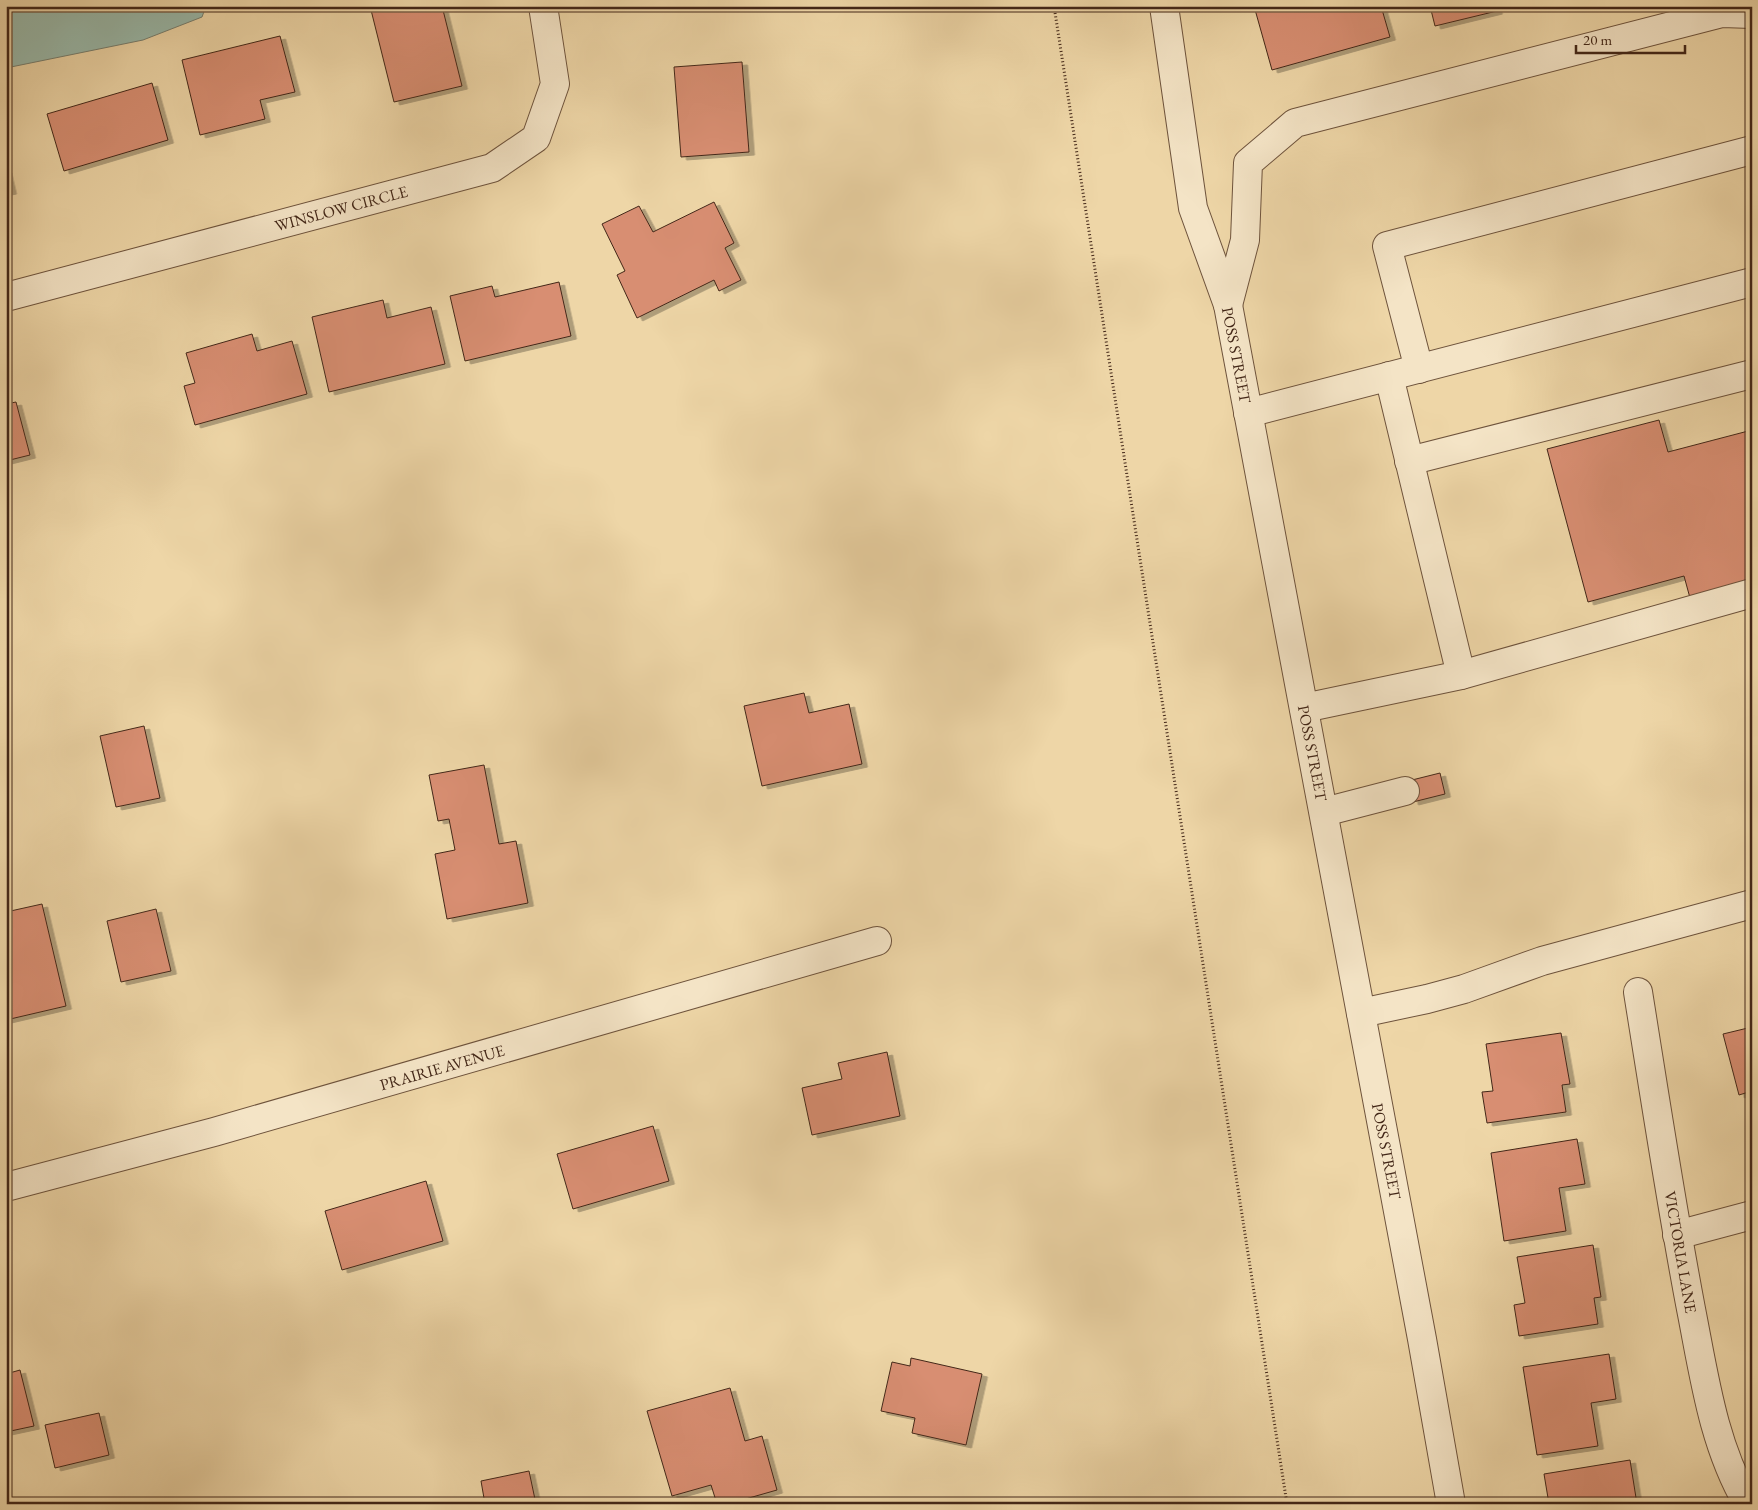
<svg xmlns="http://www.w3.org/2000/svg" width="1758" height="1510" font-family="'EB Garamond',serif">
	<defs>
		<filter id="shadow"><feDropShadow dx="5.5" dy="3" stdDeviation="0" flood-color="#0004"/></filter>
	</defs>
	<rect width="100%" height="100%" fill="#eed6a7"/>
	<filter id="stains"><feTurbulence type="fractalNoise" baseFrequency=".004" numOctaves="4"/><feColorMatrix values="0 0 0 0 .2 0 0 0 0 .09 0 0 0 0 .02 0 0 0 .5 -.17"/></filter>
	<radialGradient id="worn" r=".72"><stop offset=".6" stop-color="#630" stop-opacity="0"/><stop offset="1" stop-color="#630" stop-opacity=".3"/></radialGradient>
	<!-- water -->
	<polygon fill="#99b9aa" stroke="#777f70" points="6,6 206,6 202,17 143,40 6,68"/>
	<!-- building -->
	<g fill="#d88e72" stroke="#432718" filter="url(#shadow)">
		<polygon points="370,6 442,6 462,86 394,102"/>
		<polygon points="1254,6 1381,6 1390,37 1272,70"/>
		<polygon points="1430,6 1495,6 1497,11 1435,26"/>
		<polygon points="280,36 295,92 260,100 265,119 200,135 182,60"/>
		<polygon points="742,62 749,152 681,157 674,67"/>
		<polygon points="152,83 168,140 64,171 47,114"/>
		<polygon points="6,170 11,191 6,192"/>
		<polygon points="714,202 734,243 725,248 741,280 719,291 714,280 637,318 617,275 625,271 602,224 639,206 653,232"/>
		<polygon points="559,282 571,336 465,361 450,296 492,286 495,297"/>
		<polygon points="383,300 387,318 431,307 445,364 329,392 312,317"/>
		<polygon points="252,334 257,351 292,341 307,394 195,425 184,386 195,383 186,353"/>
		<polygon points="16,402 30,455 6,461 6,404"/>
		<polygon points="1659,420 1668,452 1752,430 1752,594 1693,609 1684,576 1588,602 1547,449"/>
		<polygon points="804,693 809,713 849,704 862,764 762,786 744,706"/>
		<polygon points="144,726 160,798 116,807 100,736"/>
		<polygon points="484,765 499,844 516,841 528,903 447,919 435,854 455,850 449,819 438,821 429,775"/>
		<polygon points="1440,773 1445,794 1413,802 1408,781"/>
		<polygon points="42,904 66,1006 6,1020 6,968 7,967 6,912"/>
		<polygon points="156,909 171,971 121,982 107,921"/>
		<polygon points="1752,1027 1752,1091 1739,1095 1723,1034"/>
		<polygon points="1561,1033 1570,1084 1562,1085 1566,1112 1487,1123 1482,1092 1493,1091 1486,1044"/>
		<polygon points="887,1052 900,1116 812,1135 802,1088 842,1079 838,1063"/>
		<polygon points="653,1126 669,1181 573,1209 557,1154"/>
		<polygon points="1577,1139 1585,1184 1559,1188 1566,1231 1504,1241 1491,1153"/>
		<polygon points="426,1181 443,1241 342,1270 325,1211"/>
		<polygon points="1593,1245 1601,1297 1594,1298 1598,1324 1519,1336 1514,1305 1525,1303 1517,1257"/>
		<polygon points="1609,1354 1616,1399 1591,1403 1598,1446 1537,1455 1523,1367"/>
		<polygon points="911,1358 982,1374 966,1445 912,1433 915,1418 881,1411 892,1362 910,1366"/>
		<polygon points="20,1370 34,1426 6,1432 6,1374"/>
		<polygon points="730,1388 745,1441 762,1436 777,1490 728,1504 717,1504 711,1485 672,1496 647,1411"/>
		<polygon points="99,1413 109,1455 55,1468 45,1425"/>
		<polygon points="1630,1460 1637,1504 1549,1504 1544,1474"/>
		<polygon points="529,1471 536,1504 485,1504 481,1481"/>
	</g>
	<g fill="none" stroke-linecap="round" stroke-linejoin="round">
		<defs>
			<g id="minor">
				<polyline points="1164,6 1193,208 1228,305 1422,1339 1451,1504"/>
				<polyline points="6,297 492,168 536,138 555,84 543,6"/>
				<polyline points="1228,305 1245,240 1248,163 1295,123 1722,13 1752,14"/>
				<polyline points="1419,369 1387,246 1752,150"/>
				<polyline points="1389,376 1461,675"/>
				<polyline points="1248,413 1752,282"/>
				<polyline points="1409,461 1752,374"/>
				<polyline points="1304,708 1461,675 1752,593"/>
				<polyline points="1324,812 1405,791"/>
				<path d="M1638 992C1655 1098 1671 1204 1691 1309 1704 1375 1713 1445 1748 1504"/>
				<polyline points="1361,1013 1427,999 1464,989 1542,961 1752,904"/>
				<polyline points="6,1187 214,1132 877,941"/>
				<polyline points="1677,1235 1752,1215"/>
			</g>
		</defs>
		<!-- minor casing -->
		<use href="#minor" stroke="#6e533c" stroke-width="30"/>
		<!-- path -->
		<polyline stroke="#432718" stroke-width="3" stroke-dasharray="1 2.5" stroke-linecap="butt" points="1054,6 1287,1504"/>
		<!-- minor -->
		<use href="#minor" stroke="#f4e4c6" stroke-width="28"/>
	</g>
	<g text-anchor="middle" stroke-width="4.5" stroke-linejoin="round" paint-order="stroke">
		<!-- street labels -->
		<g font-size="16" fill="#432718" stroke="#f4e4c6">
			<text transform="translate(341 208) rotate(-15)" y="6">WINSLOW CIRCLE</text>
			<text transform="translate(1237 355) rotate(79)" y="6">POSS STREET</text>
			<text transform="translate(1313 753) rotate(79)" y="6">POSS STREET</text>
			<text transform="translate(442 1067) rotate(-16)" y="6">PRAIRIE AVENUE</text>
			<text transform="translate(1387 1151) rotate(79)" y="6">POSS STREET</text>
			<text transform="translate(1681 1252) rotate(80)" y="6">VICTORIA LANE</text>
		</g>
	</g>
	<!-- margin -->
	<rect width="1758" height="1510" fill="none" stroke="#eed6a7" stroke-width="25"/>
	<rect x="8" y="8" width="1743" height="1495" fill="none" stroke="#432718" stroke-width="2.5"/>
	<rect x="12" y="12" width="1733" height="1485" fill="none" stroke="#432718"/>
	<!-- scale -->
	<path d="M1576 45v8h109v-8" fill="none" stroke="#432718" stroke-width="2.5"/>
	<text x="1583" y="45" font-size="15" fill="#432718" stroke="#f4e4c6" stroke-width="4" paint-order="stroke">20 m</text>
	<rect width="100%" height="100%" filter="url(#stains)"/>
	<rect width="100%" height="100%" fill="url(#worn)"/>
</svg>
